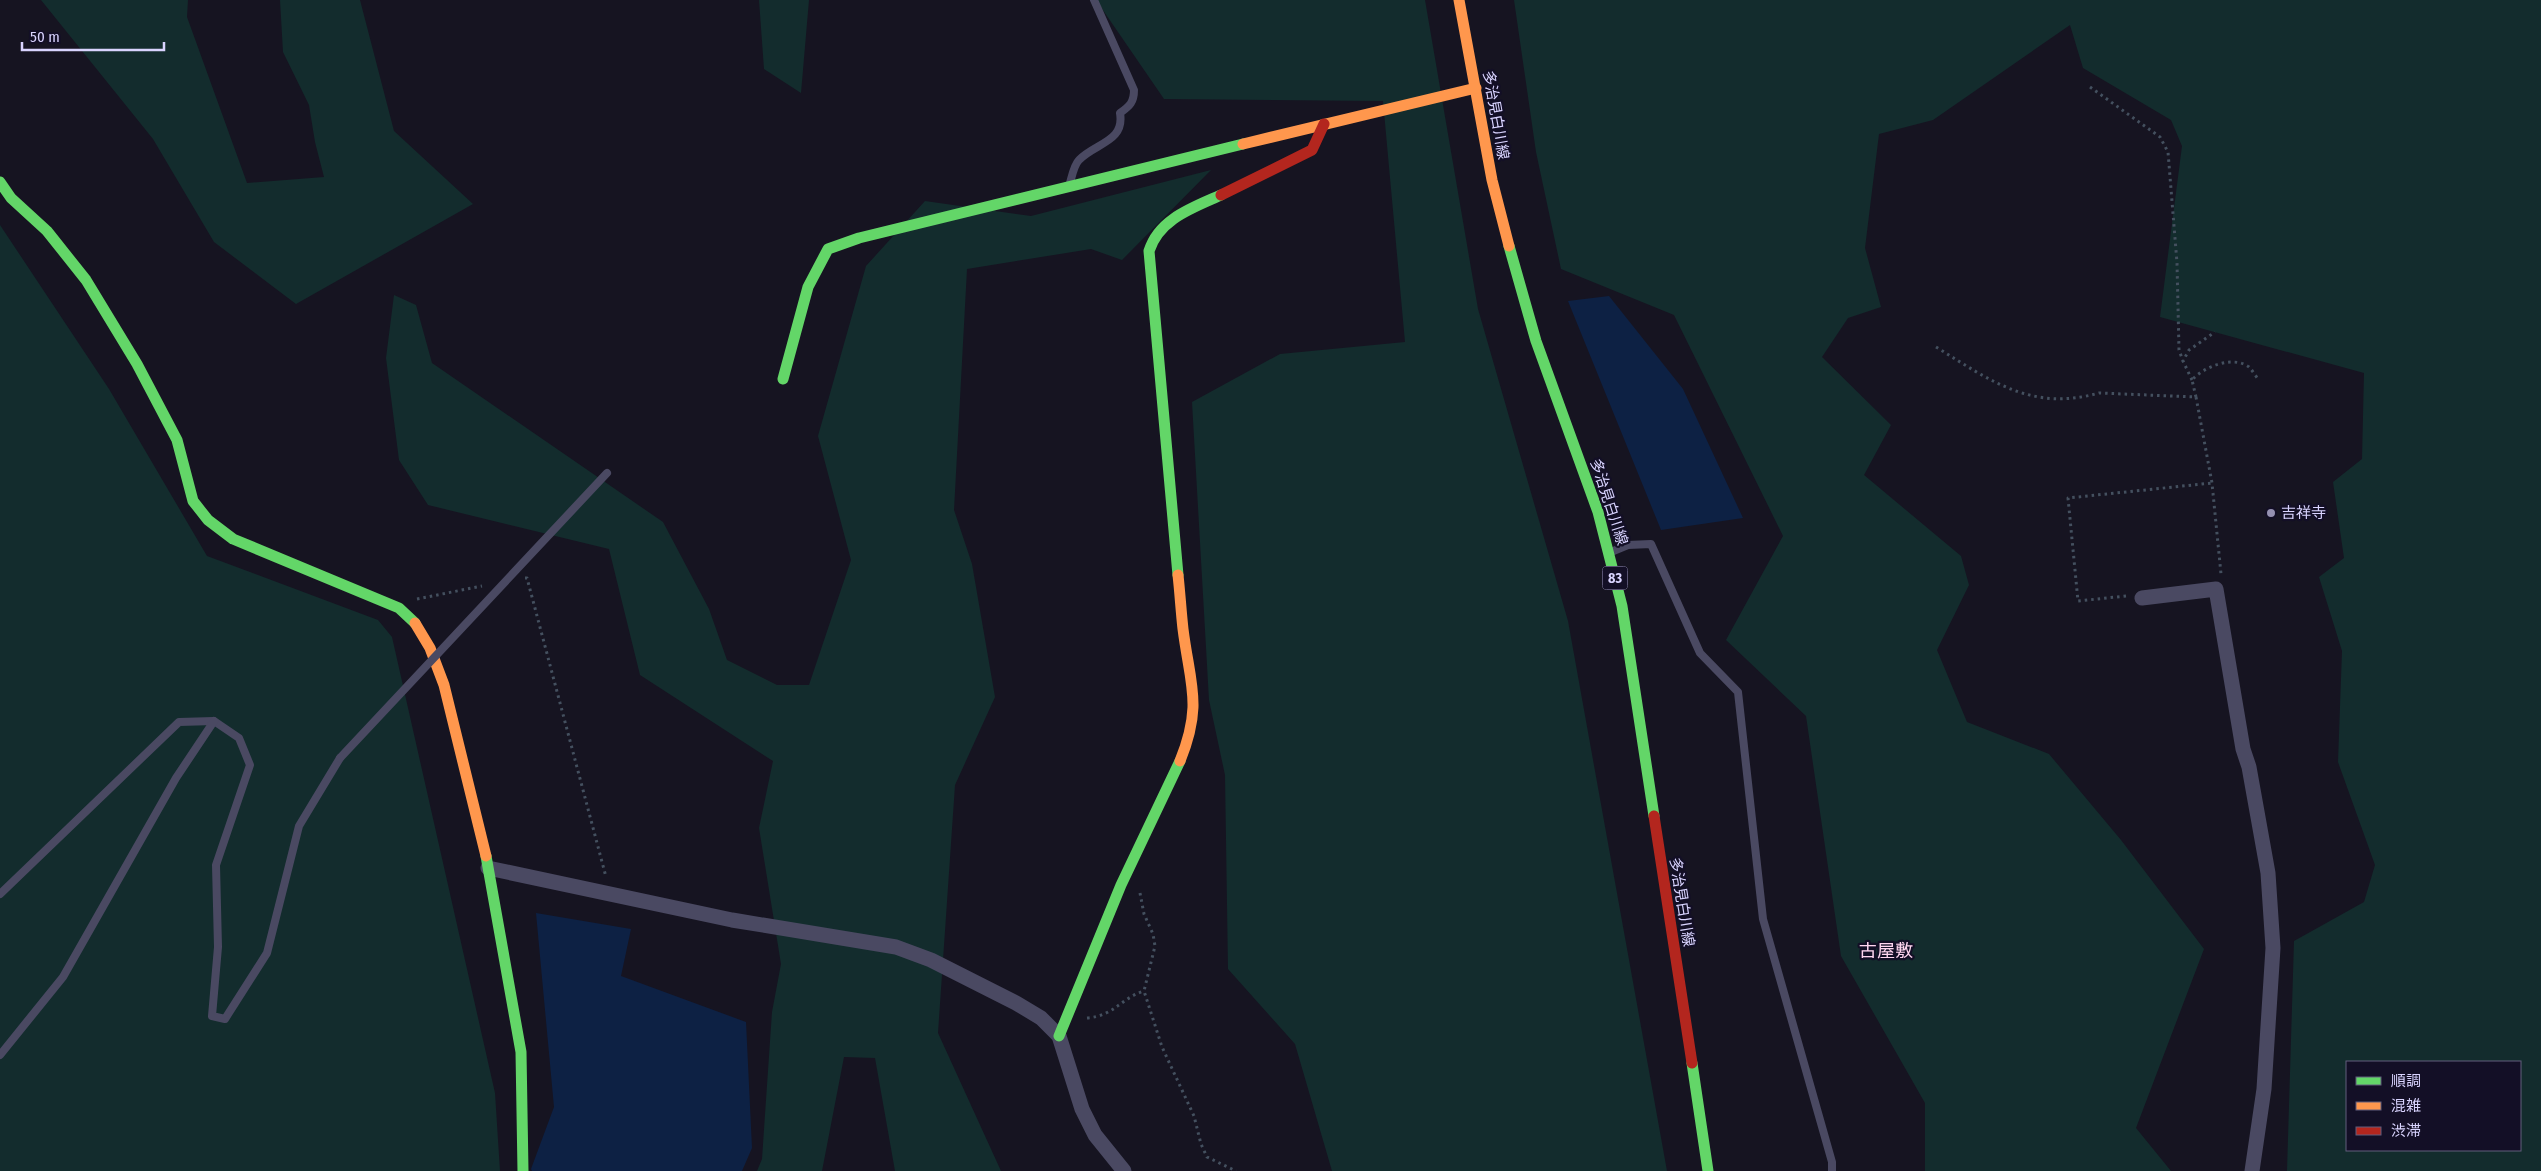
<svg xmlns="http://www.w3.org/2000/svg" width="2541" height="1171" font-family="'Fira Sans Condensed','Noto Sans JP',sans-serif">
	<rect width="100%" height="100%" fill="#161421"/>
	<!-- green -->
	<g fill="#132c2d" fill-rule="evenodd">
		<polygon points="41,0 188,0 187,17 247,183 324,177 315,142 309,105 283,52 280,0 360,0 394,131 473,204 296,304 214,242 153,139"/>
		<polygon points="759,0 809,0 801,93 764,69"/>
		<polygon points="1096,0 1425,0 1478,309 1568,621 1667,1171 1332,1171 1295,1044 1228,969 1225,775 1209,700 1192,402 1280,354 1405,342 1383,101 1164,99"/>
		<path d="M1514 0H2541V1171H2287L2294 941 2364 902 2375 865 2338 762 2342 651 2319 577 2344 558 2333 482 2362 459 2364 373 2160 317 2182 146 2171 120 2083 68 2070 25 1933 120 1879 134 1865 248 1881 307 1848 318 1822 357 1891 425 1864 475 1961 556 1969 585 1937 650 1967 722 2049 754 2121 840 2204 949 2136 1128 2171 1171H1925V1103L1841 956 1806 716 1726 640 1783 536 1674 315 1561 269 1536 152ZM2347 1062H2520V1150H2347Z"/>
		<polygon points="1211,170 1122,260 1091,249 967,269 954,510 972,564 995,697 955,785 938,1033 1001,1171 895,1171 875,1058 844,1057 822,1171 757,1171 762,1159 772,1012 781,964 759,828 773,761 640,675 609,549 428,505 399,460 386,358 394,295 416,305 432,363 663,522 709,609 727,660 777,685 809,685 851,560 818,436 866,266 925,201 1031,216"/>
		<polygon points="0,225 109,389 207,556 378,620 392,637 495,1093 500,1171 0,1171"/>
	</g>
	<!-- water -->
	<g fill="#0d2144">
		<polygon points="1609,296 1683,389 1743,518 1661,530 1568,301"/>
		<polygon points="536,913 631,929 621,976 746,1022 752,1148 742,1171 532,1171 531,1169 554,1107"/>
	</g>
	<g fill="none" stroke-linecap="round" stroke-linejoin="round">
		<!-- path -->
		<g stroke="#44505f" stroke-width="3" stroke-dasharray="2.5 4" stroke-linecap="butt">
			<polyline points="2090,87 2160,137 2168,152 2177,263 2179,350 2183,361"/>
			<path d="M1936 347C1991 381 2032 412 2099 393L2196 397 2212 483 2221 574"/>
			<polyline points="2192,380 2183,361 2189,350 2215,332"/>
			<path d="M2196 397 2192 380C2203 367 2233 355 2249 367 2252 370 2255 375 2258 379"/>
			<polyline points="525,578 527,578 606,877"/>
			<polyline points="2126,596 2078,601 2068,498 2212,483"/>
			<polyline points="417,599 482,586"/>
			<polyline points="1140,893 1144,914 1153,934 1155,946 1144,991 1162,1047 1194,1116 1201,1144 1207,1157 1236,1171"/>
			<path d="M1087 1018C1114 1016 1121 998 1144 991"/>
		</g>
		<!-- lane -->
		<g stroke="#4a4962" stroke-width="8">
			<path d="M1070 183C1072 176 1074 165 1079 160 1095 143 1125 142 1120 113 1130 106 1134 102 1134 90L1094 0"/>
			<polyline points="1611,552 1628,545 1651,544 1700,653 1738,692 1763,919 1832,1162 1832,1171"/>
			<polyline points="0,894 179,722 214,721 239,738 250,765 216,865 218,947 212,1016 225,1019 267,953 299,826 340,758"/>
			<polyline points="0,1055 63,977 176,778 214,721"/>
		</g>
		<!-- street -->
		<g stroke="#4a4962" stroke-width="15">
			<polyline points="2142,598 2216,589 2243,749 2249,767 2268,873 2273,948 2264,1089 2252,1171"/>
			<polyline points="488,868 732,920 896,947 931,960 1016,1003 1041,1018 1059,1036 1082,1109 1095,1135 1124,1171"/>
		</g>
		<!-- fast -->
		<g stroke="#63d668" stroke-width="11">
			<polyline points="0,182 11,198 47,231 86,280 137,364 177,440 193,501 208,520 233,539 399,608 415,623"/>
			<polyline points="1509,246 1536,341 1598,512 1622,606 1654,816"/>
			<polyline points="783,379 808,287 828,249 859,238 1243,144"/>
			<path d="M1178 575 1149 251C1159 219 1192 208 1221 195"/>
			<polyline points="486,856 521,1052 523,1171"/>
			<polyline points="1059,1036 1121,885 1180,761"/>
			<polyline points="1692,1063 1708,1171"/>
		</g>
		<!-- slow -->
		<g stroke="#ff974d" stroke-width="11">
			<polyline points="1459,0 1492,180 1509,246"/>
			<polyline points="1243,144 1476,88"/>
			<path d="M1178 575C1180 593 1181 611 1183 629 1190 685 1203 704 1180 761"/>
			<polyline points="415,623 430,648 444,685 486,856"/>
		</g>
		<!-- jam -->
		<g stroke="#b3261e" stroke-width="11">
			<polyline points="1221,195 1312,150 1324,124"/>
			<polyline points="1654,816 1692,1063"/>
		</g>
		<!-- lane-bridge -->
		<polyline stroke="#4a4962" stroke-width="8" points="340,758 607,473"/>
	</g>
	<!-- markers -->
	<circle fill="#9591b1" stroke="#130f26" stroke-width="2" cx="2271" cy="513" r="5"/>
	<g text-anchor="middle" stroke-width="4.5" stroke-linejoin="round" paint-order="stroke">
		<!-- shield labels -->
		<rect fill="#130f26" stroke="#9e99be" stroke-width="1" x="1602.5" y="566.5" width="25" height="23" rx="4"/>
		<g font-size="14" font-weight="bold" fill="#d9d4ff">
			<text x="1615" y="583">83</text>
		</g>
		<!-- street labels -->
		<g font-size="15" fill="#d9d4ff" stroke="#130f26">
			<text transform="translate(1496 115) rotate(80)" y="5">多治見白川線</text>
			<text transform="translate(1609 502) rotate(72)" y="5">多治見白川線</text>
			<text transform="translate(1682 902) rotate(81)" y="5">多治見白川線</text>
		</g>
		<!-- poi labels -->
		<g font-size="15" fill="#d9d4ff" stroke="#130f26" text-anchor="start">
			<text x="2281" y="518">吉祥寺</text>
		</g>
		<!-- quarter labels -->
		<g font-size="18" fill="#ffd6f0" stroke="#130f26">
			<text x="1886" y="957">古屋敷</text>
		</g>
	</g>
	<!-- legend -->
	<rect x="2346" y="1061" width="175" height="90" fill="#130f26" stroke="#625e7d"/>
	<rect x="2356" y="1077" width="25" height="8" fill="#63d668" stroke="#625e7d"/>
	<text x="2391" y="1086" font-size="15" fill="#d9d4ff">順調</text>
	<rect x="2356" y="1102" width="25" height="8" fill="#ff974d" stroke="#625e7d"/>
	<text x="2391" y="1111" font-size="15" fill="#d9d4ff">混雑</text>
	<rect x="2356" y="1127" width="25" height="8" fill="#b3261e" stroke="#625e7d"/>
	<text x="2391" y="1136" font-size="15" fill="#d9d4ff">渋滞</text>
	<!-- scale -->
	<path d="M22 42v8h142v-8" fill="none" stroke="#d9d4ff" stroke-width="2.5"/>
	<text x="30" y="42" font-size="15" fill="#d9d4ff" stroke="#130f26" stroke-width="4" paint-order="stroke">50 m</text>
</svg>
